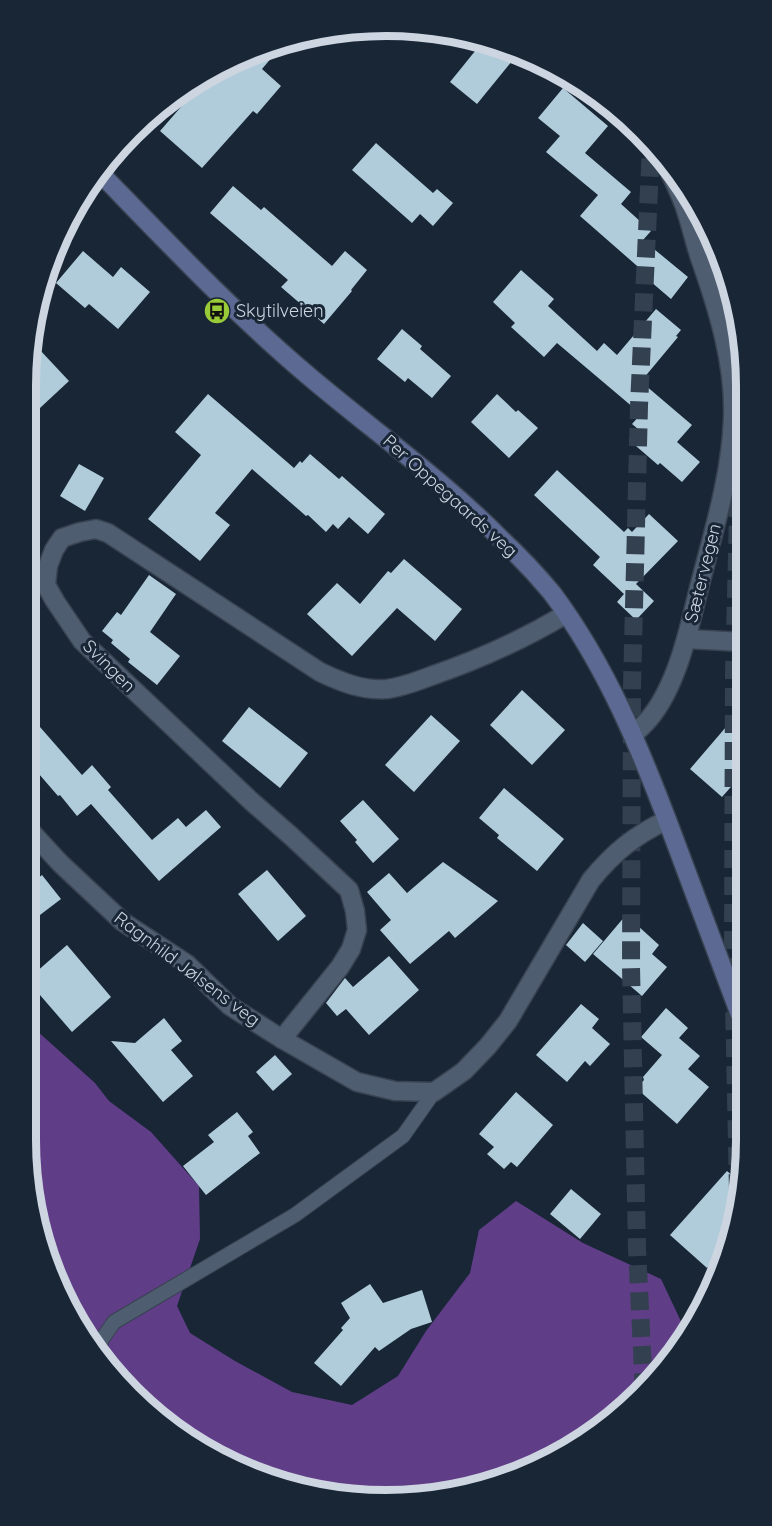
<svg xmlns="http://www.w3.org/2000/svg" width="772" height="1526" font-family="Quicksand,sans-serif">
	<rect width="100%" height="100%" fill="#182636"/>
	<!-- forest -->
	<polygon fill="#603d87" points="26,1021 95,1083 109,1101 151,1132 199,1186 200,1239 177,1306 190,1333 235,1361 292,1392 352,1405 398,1376 426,1331 470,1273 479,1230 516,1201 583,1243 661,1279 686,1332 641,1395 546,1463 433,1497 315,1493 205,1452 100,1360 45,1256 26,1140"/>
	<!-- building -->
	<g fill="#b0ccda">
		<polygon points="284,43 262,69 281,86 257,114 253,111 202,168 160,131 200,85 270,45"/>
		<polygon points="480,45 517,55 477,104 450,82"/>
		<polygon points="563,88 608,126 585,153 631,192 621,204 651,231 643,240 688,277 671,299 650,281 652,279 580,216 598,195 546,152 560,136 538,118"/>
		<polygon points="376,143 433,193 437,189 453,203 433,226 420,214 412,223 352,170"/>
		<polygon points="233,186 261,210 264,207 332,266 345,251 367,270 351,290 352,291 324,324 281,287 288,280 210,213"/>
		<polygon points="83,251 113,277 121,267 150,292 118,329 89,304 85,308 56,283"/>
		<polygon points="521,270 554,299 548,306 597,351 604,343 617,355 656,309 681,330 676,336 678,337 643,379 647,382 645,385 692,425 677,442 700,462 682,482 660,463 658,465 629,440 638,429 632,424 641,414 557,343 544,357 511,327 515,323 493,302"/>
		<polygon points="402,329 422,346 420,349 451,376 432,398 408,378 405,382 377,359"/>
		<polygon points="39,349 69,381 26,421 26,363 27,361"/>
		<polygon points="208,394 294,468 300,461 302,463 310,454 339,479 342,476 385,514 368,534 349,517 338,529 333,524 326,532 308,515 306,516 252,469 215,513 230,525 200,561 148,519 201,455 175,432"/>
		<polygon points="497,394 516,412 518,410 538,428 509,458 471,422"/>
		<polygon points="79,464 104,478 85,511 60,496"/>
		<polygon points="557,470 624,532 628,528 632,532 649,514 678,541 636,584 654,601 636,620 617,602 624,594 593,565 600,557 534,495"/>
		<polygon points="404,559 462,609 435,641 397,608 352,656 307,614 337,583 360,604 388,571 391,573"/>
		<polygon points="149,575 176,594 150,632 180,656 157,685 128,662 130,659 111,643 113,640 102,631 117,612 121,615"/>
		<polygon points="522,690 565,730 532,765 490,725"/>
		<polygon points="249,707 308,753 280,788 222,741"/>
		<polygon points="26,711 82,775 92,765 111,787 108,790 152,840 178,818 186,827 206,810 221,827 159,881 91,804 77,816 60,795 58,796 26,759"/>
		<polygon points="431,715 460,741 414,792 385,765"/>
		<polygon points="732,720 744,731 745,771 722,797 690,769"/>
		<polygon points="504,788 564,839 537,871 497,838 499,835 479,818"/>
		<polygon points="363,800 399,839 373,863 355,842 357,840 340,821"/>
		<polygon points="443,862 498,901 455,938 449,931 410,964 380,930 391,920 367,892 389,873 407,893"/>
		<polygon points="267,870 306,916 278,941 238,894"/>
		<polygon points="42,875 61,899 40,915 26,907 26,888"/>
		<polygon points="626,915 659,945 652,954 667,967 642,996 593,954"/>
		<polygon points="583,923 603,941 585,962 566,945"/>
		<polygon points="67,945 111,997 72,1032 27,980"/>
		<polygon points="389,956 419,990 369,1035 346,1009 337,1016 326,1003 345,978 353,987"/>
		<polygon points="581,1004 599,1019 592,1028 610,1044 590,1066 585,1061 567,1082 536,1055"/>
		<polygon points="666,1008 688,1028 679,1038 700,1056 688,1069 709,1087 677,1124 636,1088 644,1080 643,1077 662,1055 641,1037"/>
		<polygon points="164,1018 182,1041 171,1050 193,1076 163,1102 111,1041 135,1043"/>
		<polygon points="275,1055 292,1074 273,1091 256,1072"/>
		<polygon points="516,1092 553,1125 517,1167 511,1162 504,1169 487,1154 494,1147 479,1134"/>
		<polygon points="237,1112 253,1132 248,1136 260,1153 206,1195 183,1166 214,1142 208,1135"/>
		<polygon points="727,1171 741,1183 722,1250 707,1268 670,1235"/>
		<polygon points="571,1189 601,1214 580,1239 550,1214"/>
		<polygon points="370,1284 383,1303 422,1290 432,1322 411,1329 379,1351 375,1347 341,1386 314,1363 343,1330 341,1328 350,1318 341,1303"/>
	</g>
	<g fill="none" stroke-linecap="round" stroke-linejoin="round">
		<!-- highway-tunnel -->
		<g stroke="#334050" stroke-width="18" stroke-dasharray="18 9" stroke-linecap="butt">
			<polyline points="738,1192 733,953 734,674 741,396 743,347"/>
			<polyline points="644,1391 637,1248 631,967 632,687 639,406 651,146"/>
		</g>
		<defs>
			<g id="lane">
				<polyline points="683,202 700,215"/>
				<polyline points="97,1354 102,1339 114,1322 295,1215 403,1136 434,1092"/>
			</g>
			<g id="street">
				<polyline points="687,639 744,642"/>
				<path d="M633 735C638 730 644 725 649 719 677 686 689 629 699 588 713 533 731 476 733 418 735 364 718 309 700 258 694 240 690 220 683 202 677 186 669 171 662 156"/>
				<path d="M26 826 60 863 123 922 187 964 230 1006 282 1039 357 1082 395 1091 434 1092 464 1071 488 1046 508 1021 591 880C614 852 635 835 667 820"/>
				<path d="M282 1039 340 967 351 949 357 930 355 911 349 890 291 836 251 801 82 641 55 601 46 585 48 566 54 550 62 538 80 532 96 529 108 533 320 672C341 682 363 691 387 689 402 687 418 681 431 676 478 660 524 639 566 614"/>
			</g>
			<path id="secondary" d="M102 175C170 245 236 315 311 378 375 432 444 481 503 541 520 557 537 575 552 593 606 665 641 750 672 833 696 898 721 963 745 1028"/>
		</defs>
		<!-- lane casing -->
		<use href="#lane" stroke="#384250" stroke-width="16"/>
		<!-- street casing -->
		<use href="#street" stroke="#384250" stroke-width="21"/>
		<!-- secondary casing -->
		<use href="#secondary" stroke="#384250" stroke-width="21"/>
		<!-- lane -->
		<use href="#lane" stroke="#4e5d70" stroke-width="14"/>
		<!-- street -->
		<use href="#street" stroke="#4e5d70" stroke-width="18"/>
		<!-- secondary -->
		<use href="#secondary" stroke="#5c6992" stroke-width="18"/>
	</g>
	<!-- icons -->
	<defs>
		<symbol id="bus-disc" viewBox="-11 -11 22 22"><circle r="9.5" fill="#98cb37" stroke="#182636"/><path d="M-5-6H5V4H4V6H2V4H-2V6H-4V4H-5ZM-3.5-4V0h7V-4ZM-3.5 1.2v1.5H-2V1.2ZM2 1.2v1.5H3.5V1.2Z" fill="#111"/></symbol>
	</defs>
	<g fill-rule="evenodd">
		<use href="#bus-disc" x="202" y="296" width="30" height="30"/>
	</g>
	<g text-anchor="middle" stroke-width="6" stroke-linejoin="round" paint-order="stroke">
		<!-- poi labels -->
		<g font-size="18" fill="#ccd5e0" stroke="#182636" text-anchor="start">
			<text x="236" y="317">Skytilveien</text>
		</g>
		<!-- street labels -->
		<g font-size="18" fill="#ccd5e0" stroke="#182636">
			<text transform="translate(450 496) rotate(42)" y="6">Per Oppegaards veg</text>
			<text transform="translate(703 573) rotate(-76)" y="6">Sætervegen</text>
			<text transform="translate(109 666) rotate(45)" y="6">Svingen</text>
			<text transform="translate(187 969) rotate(37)" y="6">Ragnhild Jølsens veg</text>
		</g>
	</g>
	<!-- crop -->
	<path d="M0 0H772V1526H0ZM386 36H386A350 350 0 0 1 736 386V1140A350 350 0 0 1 386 1490H386A350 350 0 0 1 36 1140V386A350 350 0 0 1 386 36Z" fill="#182636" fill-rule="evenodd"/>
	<path fill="none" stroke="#ccd5e0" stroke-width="8" d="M386 36H386A350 350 0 0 1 736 386V1140A350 350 0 0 1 386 1490H386A350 350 0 0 1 36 1140V386A350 350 0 0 1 386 36Z"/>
</svg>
